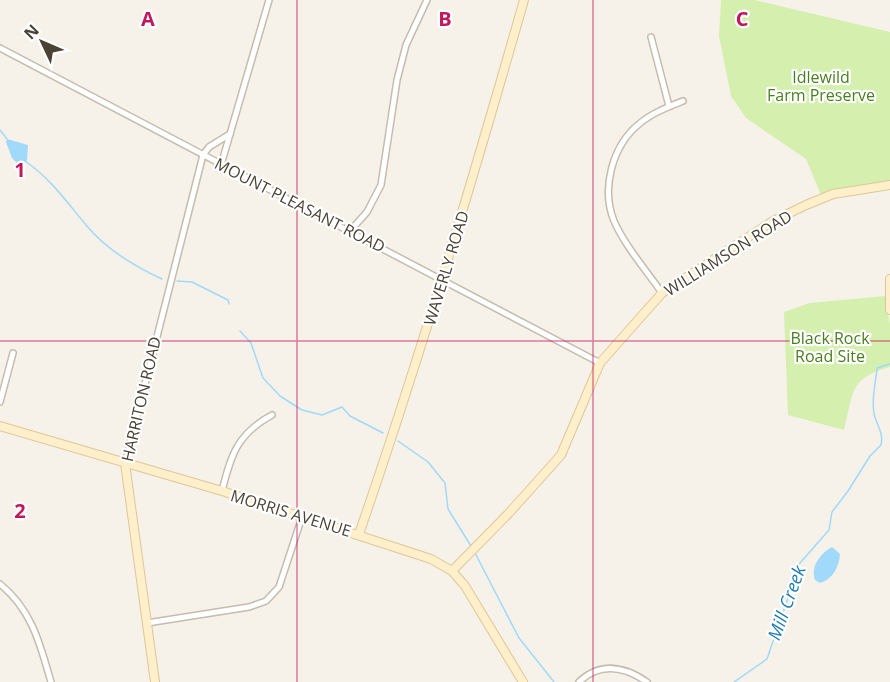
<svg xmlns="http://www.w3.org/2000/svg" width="890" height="682" font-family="'Open Sans',sans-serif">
	<rect width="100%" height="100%" fill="#f6f2e9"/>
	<!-- green -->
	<g fill="#d5efae">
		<polygon points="721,0 755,0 890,32 890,182 855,186 821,195 806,159 746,118 731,96 719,36"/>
		<path d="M885 296 890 325V367C849 378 854 392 844 430L788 415 784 312 810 303Z"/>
	</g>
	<!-- water -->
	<g fill="#a0d9f9">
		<polygon points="7,139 28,145 27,161 20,166 12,158 6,142"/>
		<path d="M832 547 840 554C839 567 833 579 820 583L815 580C810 566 821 553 832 547Z"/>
	</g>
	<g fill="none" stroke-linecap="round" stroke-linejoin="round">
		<!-- stream -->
		<g stroke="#a0d9f9" stroke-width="1.5">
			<polyline points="0,130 7,139"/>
			<path d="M25 161C51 179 66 201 86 225 105 248 136 267 162 279"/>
			<polyline points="177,281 192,282 228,300 229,304"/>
			<polyline points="240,331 251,343 263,378 280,396 302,410 322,415 342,407 350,416 383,433"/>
			<polyline points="398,441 428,462 445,483 448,509 471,546"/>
			<polyline points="475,553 519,638 554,682"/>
			<path d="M734 682 767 659 800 563 829 530 832 512 848 491 870 456 881 445C884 432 876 425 874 413 871 398 876 383 877 368L890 364"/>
		</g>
		<defs>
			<g id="street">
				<polyline points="651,37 669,106"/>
				<polyline points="0,48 600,363"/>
				<polyline points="221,165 269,0"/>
				<polyline points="351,230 367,212 381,185 397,80 406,45 427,0"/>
				<path d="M662 293C646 270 625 246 614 221 601 189 612 146 639 124 652 113 668 107 683 101"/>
				<polyline points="0,402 13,353"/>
				<polyline points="125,463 203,155 209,147 230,134"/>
				<path d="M222 491C231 455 237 434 272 415"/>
				<path d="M0 584C32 610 40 644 51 682"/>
				<polyline points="147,623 249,607 266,601 279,587 302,517"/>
				<path d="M579 682C601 661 625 667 647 682"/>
			</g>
			<g id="secondary">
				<polyline points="890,279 890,310"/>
				<polyline points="0,426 222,491 431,559 452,571 465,586 523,682"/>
				<polyline points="125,463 155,682"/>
				<path d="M359 534C420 358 473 179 524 0"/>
				<polyline points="452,571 509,513 561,455 600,363 662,293 773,221 806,205 833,194 890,185"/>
			</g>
		</defs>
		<!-- street casing -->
		<use href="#street" stroke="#c6bcad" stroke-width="8"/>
		<!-- secondary casing -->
		<use href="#secondary" stroke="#dec796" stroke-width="10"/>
		<!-- street -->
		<use href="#street" stroke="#fff" stroke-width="5"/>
		<!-- secondary -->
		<use href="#secondary" stroke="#fff0cb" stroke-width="8"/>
	</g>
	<!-- grid -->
	<path fill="none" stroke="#c2185b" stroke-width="1.5" stroke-opacity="0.55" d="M297 0V682M593 0V682M0 341H890"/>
	<g text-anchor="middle" stroke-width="4.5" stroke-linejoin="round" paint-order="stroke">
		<!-- park labels -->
		<g font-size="16" fill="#497f20" stroke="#fff">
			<text x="821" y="83">Idlewild<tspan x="821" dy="18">Farm Preserve</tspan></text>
			<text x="830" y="344">Black Rock<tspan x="830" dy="18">Road Site</tspan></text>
		</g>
		<!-- street labels -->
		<g font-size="16" fill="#4b4236" stroke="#fff">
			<text transform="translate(300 205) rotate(27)" y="6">MOUNT PLEASANT ROAD</text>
			<text transform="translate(728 253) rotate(-32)" y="6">WILLIAMSON ROAD</text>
			<text transform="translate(446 268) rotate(-73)" y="6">WAVERLY ROAD</text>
			<text transform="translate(141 399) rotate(-77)" y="6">HARRITON ROAD</text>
			<text transform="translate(291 513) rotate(17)" y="6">MORRIS AVENUE</text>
		</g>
		<!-- water labels -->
		<g font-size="18" font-style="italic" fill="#1f7cb3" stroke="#fff">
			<text transform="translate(787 603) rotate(-70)" y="6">Mill Creek</text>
		</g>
	</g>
	<g font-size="20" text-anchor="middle" font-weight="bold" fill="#c2185b" stroke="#fff" stroke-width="4.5" stroke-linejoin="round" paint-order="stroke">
		<text x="148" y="26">A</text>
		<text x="445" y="26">B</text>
		<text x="742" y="26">C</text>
		<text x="20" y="177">1</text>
		<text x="20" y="518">2</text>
	</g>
	<!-- north arrow -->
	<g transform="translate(42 42) rotate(314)" stroke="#ffffff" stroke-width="4.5" paint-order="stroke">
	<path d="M0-4.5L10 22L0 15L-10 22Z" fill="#4b4236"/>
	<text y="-9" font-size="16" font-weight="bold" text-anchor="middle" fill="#4b4236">N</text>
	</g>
</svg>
